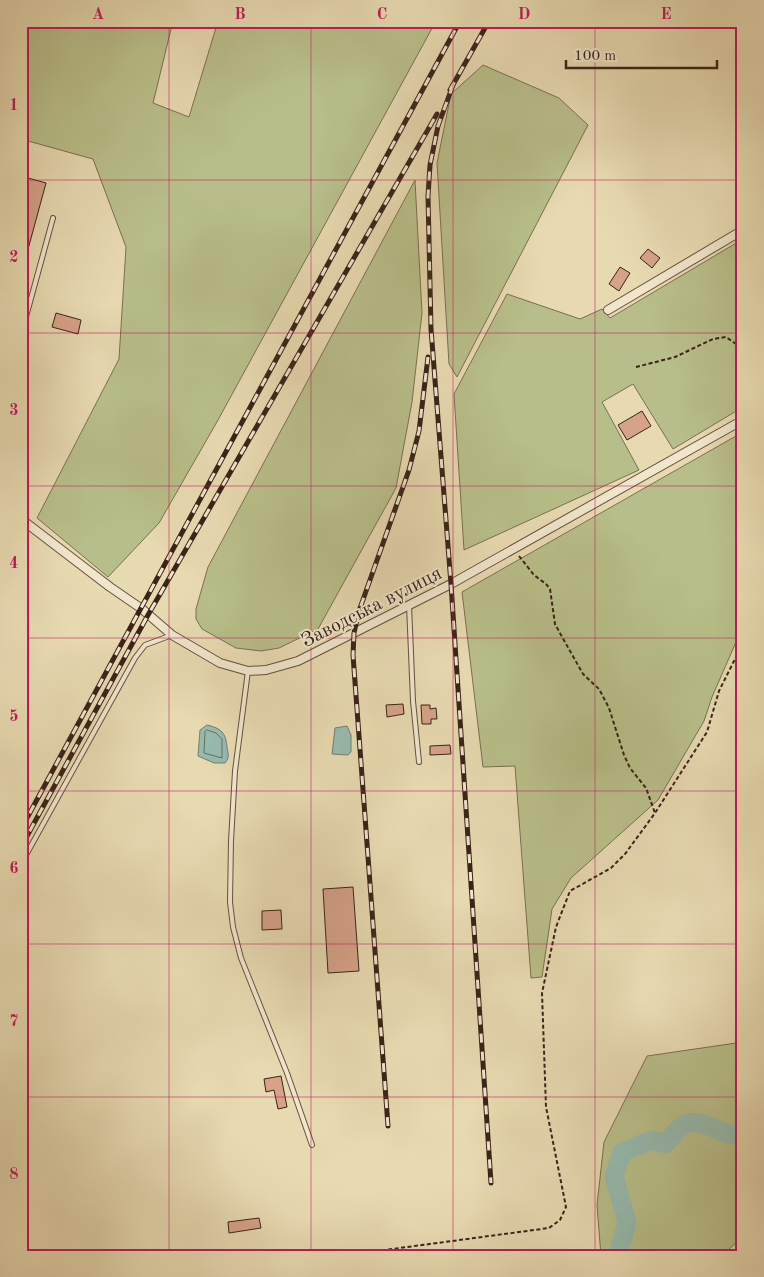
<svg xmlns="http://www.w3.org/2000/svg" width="764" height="1277" font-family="'Old Standard TT',serif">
	<rect width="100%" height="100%" fill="#e7d9b0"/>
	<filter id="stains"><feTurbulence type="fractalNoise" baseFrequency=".004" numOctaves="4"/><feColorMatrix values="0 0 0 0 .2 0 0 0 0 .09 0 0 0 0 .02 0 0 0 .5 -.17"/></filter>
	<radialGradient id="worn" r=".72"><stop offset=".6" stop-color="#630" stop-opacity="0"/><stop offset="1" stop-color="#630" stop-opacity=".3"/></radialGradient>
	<!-- green -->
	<g fill="#b8be89" stroke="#797050">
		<polygon points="21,21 173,21 153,103 189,117 218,21 436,21 218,420 159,523 108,577 37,518 119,359 126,247 93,159 21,139"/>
		<polygon points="483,65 559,98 588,125 457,377 449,364 437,163 451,94"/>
		<polygon points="415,180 422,313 412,402 396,488 318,629 279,648 261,651 236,648 202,629 196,619 196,609 208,567"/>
		<polygon points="743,239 743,407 673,449 633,384 602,402 639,470 464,550 454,394 507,294 580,319 602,309 610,318"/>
		<polygon points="743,432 743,626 712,697 704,721 658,800 571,878 552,909 542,977 531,978 515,766 483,767 462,592"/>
		<polygon points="743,1042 743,1236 722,1256 601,1256 597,1205 604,1142 647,1056"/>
	</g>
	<!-- water -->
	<g fill="#97baae" stroke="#727e72">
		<path d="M207 725C221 728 226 733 227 747 228 754 230 757 225 763H214L198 756 200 730Z"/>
		<polygon points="347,726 351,735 351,752 348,755 332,754 335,728"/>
	</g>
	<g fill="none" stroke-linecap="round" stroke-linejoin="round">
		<!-- shore -->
		<polygon stroke="#686e63" stroke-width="1" points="207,730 216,733 222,739 222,758 204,753 205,732"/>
		<!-- river -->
		<path stroke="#97baae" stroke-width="19" d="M618 1256 627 1222 614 1176 622 1152 652 1140 665 1144C671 1138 678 1127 686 1124 707 1116 723 1141 743 1133"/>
	</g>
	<!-- building -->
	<g fill="#d6a288" stroke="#3a2318">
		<polygon points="21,176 46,183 24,264 21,264"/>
		<polygon points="648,249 660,258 652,268 640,258"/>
		<polygon points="620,267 630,273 619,291 609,284"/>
		<polygon points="56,313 81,320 78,334 52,327"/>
		<polygon points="642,411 651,426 627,440 618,425"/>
		<polygon points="403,704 404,714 387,717 386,705"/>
		<polygon points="421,705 430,705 430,709 436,708 437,719 431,719 431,724 422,724"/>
		<polygon points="450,745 451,754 430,755 430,746"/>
		<polygon points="353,887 359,971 328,973 323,889"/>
		<polygon points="281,910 282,929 262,930 262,911"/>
		<polygon points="281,1076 287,1107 278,1109 274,1090 266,1092 264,1079"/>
		<polygon points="259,1218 261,1228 229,1233 228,1222"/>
	</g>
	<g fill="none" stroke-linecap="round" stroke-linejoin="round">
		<defs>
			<g id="service">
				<polyline points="21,335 53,218"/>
				<polyline points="409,605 413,701 419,762"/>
				<polyline points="248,671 235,771 231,841 230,902 233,927 241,958 287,1073 312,1145"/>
				<polyline points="21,864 135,658 145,645 172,635"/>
			</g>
			<g id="minor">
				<polyline points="608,310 743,230"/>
				<polyline points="21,519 110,587 142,609 172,635 220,663 248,671 266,670 298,661 451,584 743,420"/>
			</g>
		</defs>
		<!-- service casing -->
		<use href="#service" stroke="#65503e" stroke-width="6"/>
		<!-- minor casing -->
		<use href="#minor" stroke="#65503e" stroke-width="10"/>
		<!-- path -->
		<g stroke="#3a2318" stroke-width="2" stroke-dasharray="4 2.5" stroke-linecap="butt">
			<polyline points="636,367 675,357 713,339 726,337 736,344 743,352"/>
			<polyline points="519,556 534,575 546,584 550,589 555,624 561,635 583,674 599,689 609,708 624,755 630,768 646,788 655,813"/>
			<polyline points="363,1256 385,1250 549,1228 560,1220 566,1207 546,1107 542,993 556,927 570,891 611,868 625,854 655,813 707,732 719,691 743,643"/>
		</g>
		<!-- service -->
		<use href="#service" stroke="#efe6cc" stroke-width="4"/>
		<!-- minor -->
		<use href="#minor" stroke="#efe6cc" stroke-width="8"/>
		<defs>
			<g id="rail">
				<polyline points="453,85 438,126 430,165 428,196 431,329 451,584 491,1183"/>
				<polyline points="450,90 489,21"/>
				<polyline points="21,829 460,21"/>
				<polyline points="21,847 148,615 437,114"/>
				<polyline points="388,1126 353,655 354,633 359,611 409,470 419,431 428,357"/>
			</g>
		</defs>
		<!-- rail casing -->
		<use href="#rail" stroke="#3a2318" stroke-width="5"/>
		<!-- rail -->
		<use href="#rail" stroke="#efe6cc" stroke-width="3" stroke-dasharray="9" stroke-linecap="butt"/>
	</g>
	<!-- grid -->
	<path fill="none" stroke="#c2185b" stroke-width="1" stroke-opacity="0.55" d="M169 21V1256M311 21V1256M453 21V1256M595 21V1256M21 180H743M21 333H743M21 486H743M21 638H743M21 791H743M21 944H743M21 1097H743"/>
	<g text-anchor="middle" stroke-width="4" stroke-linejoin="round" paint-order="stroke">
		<!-- street labels -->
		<g font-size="20" fill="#3a2318" stroke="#efe6cc">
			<text transform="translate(371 606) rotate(-27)" y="7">Заводська вулиця</text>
		</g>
	</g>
	<!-- margin -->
	<rect width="764" height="1277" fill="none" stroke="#e7d9b0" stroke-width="55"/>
	<!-- scale -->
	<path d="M566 60v8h151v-8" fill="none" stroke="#3a2318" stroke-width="2.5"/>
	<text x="574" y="60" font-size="15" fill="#3a2318" stroke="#efe6cc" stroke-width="4" paint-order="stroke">100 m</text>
	<rect x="28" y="28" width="708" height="1222" fill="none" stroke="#c2185b" stroke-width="2"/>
	<g font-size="16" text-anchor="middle" font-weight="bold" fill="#c2185b">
		<text x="98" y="19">A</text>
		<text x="240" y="19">B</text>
		<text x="382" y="19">C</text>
		<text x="524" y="19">D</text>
		<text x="666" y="19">E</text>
		<text x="14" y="110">1</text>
		<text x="14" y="262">2</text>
		<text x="14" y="415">3</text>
		<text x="14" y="568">4</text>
		<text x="14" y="721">5</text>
		<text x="14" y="873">6</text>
		<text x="14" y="1026">7</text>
		<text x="14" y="1179">8</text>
	</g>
	<rect width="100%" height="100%" filter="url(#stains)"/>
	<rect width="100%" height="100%" fill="url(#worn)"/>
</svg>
